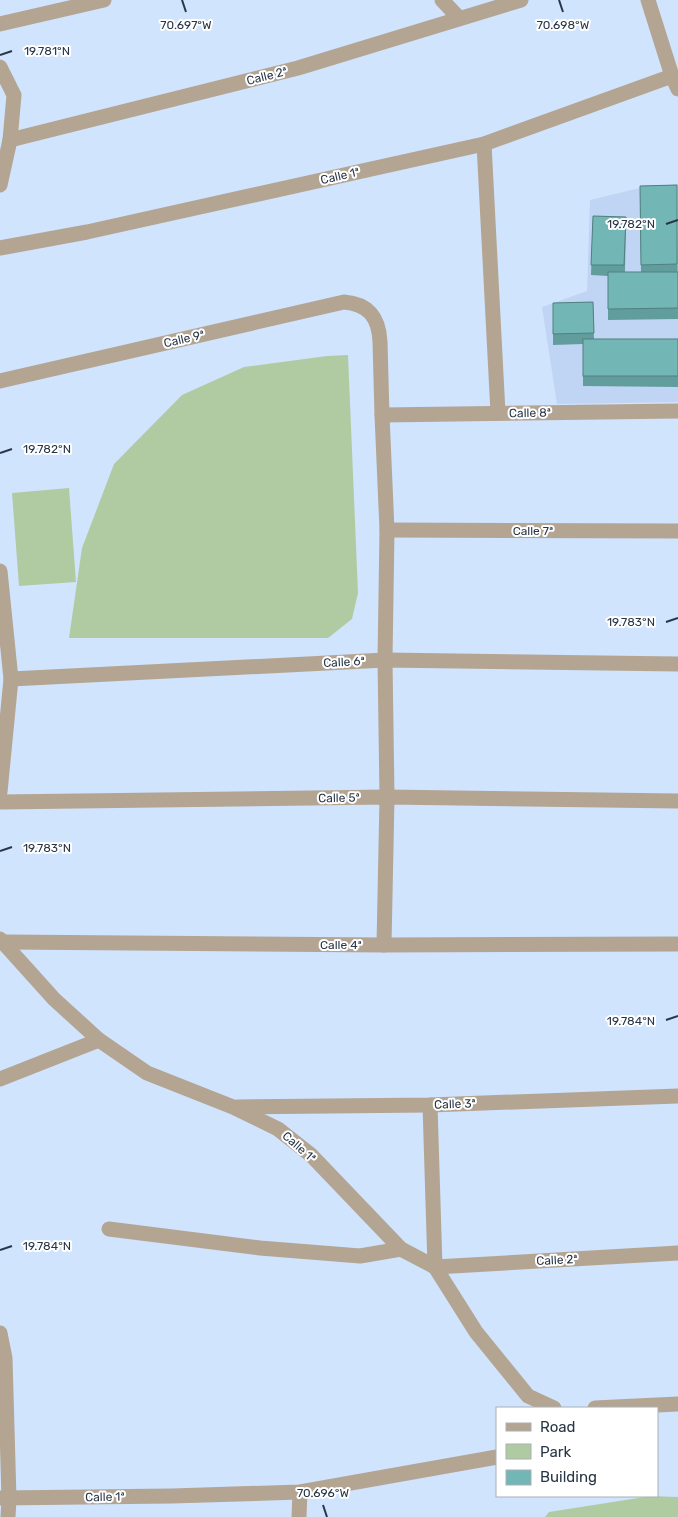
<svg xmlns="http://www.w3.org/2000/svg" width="678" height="1517" font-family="Rubik,sans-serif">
	<rect width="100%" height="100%" fill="#d0e4fe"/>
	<!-- built -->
	<polygon fill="#bfd5f3" points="678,184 678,402 557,404 542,307 587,291 590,200 640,188"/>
	<!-- green -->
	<g fill="#b0cba2">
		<polygon points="348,355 358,593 352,619 328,638 69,638 82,548 114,464 182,395 244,367 327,356"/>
		<polygon points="69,488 76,582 19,586 12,493"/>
		<polygon points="651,1496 678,1497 678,1517 545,1517 549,1512"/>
	</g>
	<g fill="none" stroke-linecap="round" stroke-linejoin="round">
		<!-- minor -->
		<g stroke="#b4a592" stroke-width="15">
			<polyline points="442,0 459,18"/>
			<polyline points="648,0 672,76 678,89"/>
			<polyline points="0,24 104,0"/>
			<polyline points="0,67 14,95 10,140 0,185"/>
			<polyline points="10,140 298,68 521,0"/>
			<polyline points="484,144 498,413"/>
			<polyline points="0,248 87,232 484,144 672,76"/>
			<path d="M0 381 344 302C369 304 379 318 380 342L382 415 387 530 385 660 387 797 384 945"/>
			<polyline points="382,415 678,411"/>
			<polyline points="387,530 678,531"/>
			<polyline points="0,571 11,679 0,792"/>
			<polyline points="11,679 385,660 678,664"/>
			<polyline points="0,802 387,797 678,801"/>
			<polyline points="0,939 54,999 99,1040 147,1073 233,1107 278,1129 311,1155 401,1249 435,1267 476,1332 528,1396 554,1408"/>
			<polyline points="5,942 384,945 678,944"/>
			<polyline points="0,1079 99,1040"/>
			<polyline points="430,1105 435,1267 678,1253"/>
			<polyline points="237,1107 430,1105 678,1096"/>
			<polyline points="109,1229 260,1248 360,1256 401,1249"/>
			<polyline points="0,1333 5,1358 9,1499 8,1517"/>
			<polyline points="595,1408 678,1404"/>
			<polyline points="0,1498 172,1496 300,1492 497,1457"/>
			<polyline points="299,1517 300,1492"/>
		</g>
	</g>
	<!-- wall -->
	<g fill="#629d9d">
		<polygon points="677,185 678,319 608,320 608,276 591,275 593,216 626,217 625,272 641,272 640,186"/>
		<polygon points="593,302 594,339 678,339 678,387 583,386 583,344 553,345 553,303"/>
	</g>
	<!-- building -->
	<g fill="#72b7b6" stroke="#50807f">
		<polygon points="677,185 677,264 641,265 640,186"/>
		<polygon points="593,216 626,217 624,265 591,265"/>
		<polygon points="608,272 678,272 678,308 608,309"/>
		<polygon points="593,302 594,333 553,334 553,303"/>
		<rect x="583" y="339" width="95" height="37"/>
	</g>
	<!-- ticks -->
	<path fill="none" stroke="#293647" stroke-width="2" d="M182 0 186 12M559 0 563 12M0 55 12 51M666 224 678 220M0 453 12 449M666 622 678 618M0 851 12 847M666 1020 678 1016M0 1250 12 1246M323 1505 327 1517"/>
	<g text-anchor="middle" stroke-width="4" stroke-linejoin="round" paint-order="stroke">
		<!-- street labels -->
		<g font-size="12" fill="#293647" stroke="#fff">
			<text transform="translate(267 76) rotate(-14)" y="4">Calle 2ª</text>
			<text transform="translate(340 176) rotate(-13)" y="4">Calle 1ª</text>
			<text transform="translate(184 339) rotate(-13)" y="4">Calle 9ª</text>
			<text transform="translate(530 413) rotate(-1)" y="4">Calle 8ª</text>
			<text x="533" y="535">Calle 7ª</text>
			<text transform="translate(344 662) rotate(-3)" y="4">Calle 6ª</text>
			<text transform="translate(339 798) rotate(-1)" y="4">Calle 5ª</text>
			<text x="341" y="949">Calle 4ª</text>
			<text transform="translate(455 1104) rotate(-2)" y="4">Calle 3ª</text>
			<text transform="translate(299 1147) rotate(41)" y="4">Calle 1ª</text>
			<text transform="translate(557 1260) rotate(-3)" y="4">Calle 2ª</text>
			<text transform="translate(105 1497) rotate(-1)" y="4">Calle 1ª</text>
		</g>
	</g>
	<g font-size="12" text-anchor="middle" fill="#293647" stroke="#fff" stroke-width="4" stroke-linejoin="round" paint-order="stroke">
		<text x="186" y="29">70.697°W</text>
		<text x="563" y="29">70.698°W</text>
		<text x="47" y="55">19.781°N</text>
		<text x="631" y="228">19.782°N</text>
		<text x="47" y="453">19.782°N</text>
		<text x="631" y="626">19.783°N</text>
		<text x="47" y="852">19.783°N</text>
		<text x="631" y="1025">19.784°N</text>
		<text x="47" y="1250">19.784°N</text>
		<text x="323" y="1497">70.696°W</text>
	</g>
	<!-- legend -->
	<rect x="496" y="1407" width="162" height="90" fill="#ffffff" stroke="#a9afb5"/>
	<rect x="506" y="1423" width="25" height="8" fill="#b4a592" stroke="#a9afb5"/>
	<text x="540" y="1432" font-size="15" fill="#293647">Road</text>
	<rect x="506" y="1444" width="25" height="15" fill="#b0cba2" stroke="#a9afb5"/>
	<text x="540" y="1457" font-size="15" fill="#293647">Park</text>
	<rect x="506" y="1470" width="25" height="15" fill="#72b7b6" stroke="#a9afb5"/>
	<text x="540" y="1482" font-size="15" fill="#293647">Building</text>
</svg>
